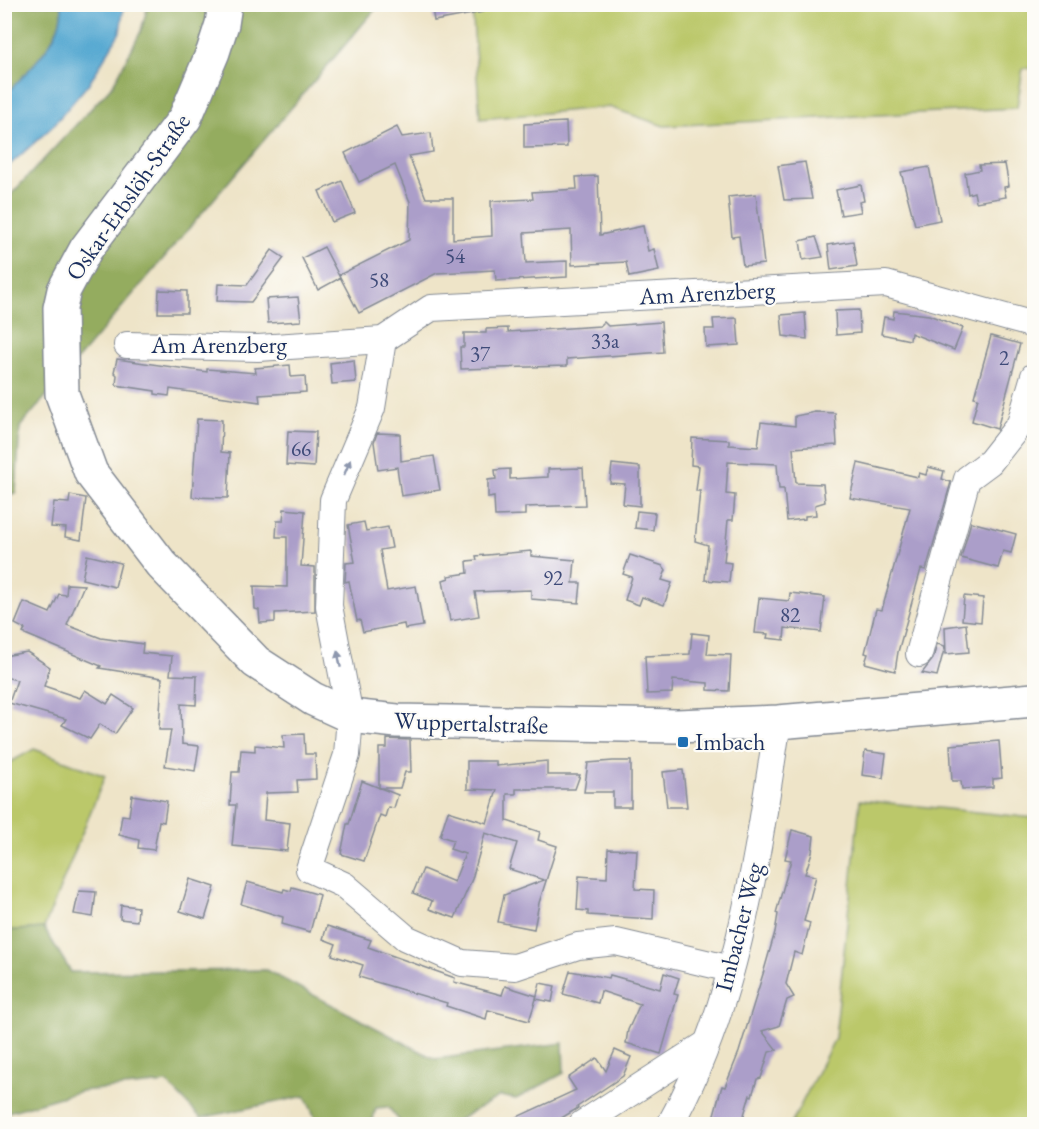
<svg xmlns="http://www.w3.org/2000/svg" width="1039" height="1129" font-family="'EB Garamond',serif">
	<rect width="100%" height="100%" fill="#fdfcf7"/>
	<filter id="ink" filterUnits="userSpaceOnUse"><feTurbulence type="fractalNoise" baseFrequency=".0167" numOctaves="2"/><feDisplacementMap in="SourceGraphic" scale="12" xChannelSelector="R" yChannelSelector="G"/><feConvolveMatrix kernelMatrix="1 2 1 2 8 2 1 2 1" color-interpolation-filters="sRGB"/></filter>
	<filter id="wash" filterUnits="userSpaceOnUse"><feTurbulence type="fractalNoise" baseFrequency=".008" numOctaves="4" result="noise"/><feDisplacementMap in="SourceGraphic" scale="24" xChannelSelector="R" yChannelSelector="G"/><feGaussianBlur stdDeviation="1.35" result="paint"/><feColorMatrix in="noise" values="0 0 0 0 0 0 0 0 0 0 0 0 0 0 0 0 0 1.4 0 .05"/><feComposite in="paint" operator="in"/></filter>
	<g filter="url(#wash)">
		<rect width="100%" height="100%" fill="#eee4c8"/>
		<!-- green -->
		<g fill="#bbc86a" stroke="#6b7c64" stroke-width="1.5">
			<polygon points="472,5 1034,5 1034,69 1023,68 1017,108 664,126 609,107 480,119"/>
			<polygon points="34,749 105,776 44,928 5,931 5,765"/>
			<polygon points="860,800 1034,818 1034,1124 791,1124 835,1038"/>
		</g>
		<!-- forest -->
		<g fill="#94ac5e" stroke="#586e5e" stroke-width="1.5">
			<path d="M5 5H62C63 40 28 71 5 95Z"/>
			<polygon points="148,5 379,5 20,427 16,492 5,498 4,202 113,85 141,31"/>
			<polygon points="44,928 71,972 266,970 435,1059 563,1043 564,1073 516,1099 500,1096 451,1124 402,1124 388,1107 376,1108 372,1123 374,1124 318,1124 305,1096 201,1118 167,1083 81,1091 5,1113 5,931"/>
		</g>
		<!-- water -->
		<path fill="#56a9d1" stroke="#386c98" stroke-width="1.5" d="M62 5H124L120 32 90 82 52 127 5 169V95C28 71 63 40 62 5Z"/>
		<g id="blocks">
			<!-- building -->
			<g fill="#ab9ec9">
				<polygon points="444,4 483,4 484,12 434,21 432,7"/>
				<polygon points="566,122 567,147 524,148 524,124"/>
				<polygon points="397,127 402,137 431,133 433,152 409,156 426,198 453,198 453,239 492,236 491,201 533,199 532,192 577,189 576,177 598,176 600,235 643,226 648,251 654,249 659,271 629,277 626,262 572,265 571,230 524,233 526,263 567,261 567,277 496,281 495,270 437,273 359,313 339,275 409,240 410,202 395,165 359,182 345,153"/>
				<polygon points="805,162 812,199 784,200 778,166"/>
				<polygon points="1005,164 1009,186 1004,187 1006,197 976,202 974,192 968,194 965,173 980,170 979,165"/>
				<polygon points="929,167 940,220 915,225 901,172"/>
				<polygon points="342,181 355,213 332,222 319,191"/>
				<polygon points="861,185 864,201 859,202 861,212 841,215 836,190"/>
				<polygon points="756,194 764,264 743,266 739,236 732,237 728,197"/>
				<polygon points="816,237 823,257 803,260 800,241"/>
				<polygon points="853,241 857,266 831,270 828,245"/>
				<polygon points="324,247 340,278 318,290 302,258"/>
				<polygon points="272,250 284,258 251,302 217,301 218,284 247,285"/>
				<polygon points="159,290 187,291 187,313 158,313"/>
				<polygon points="298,297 301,321 268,323 266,299"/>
				<polygon points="859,310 860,333 836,335 835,311"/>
				<polygon points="894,311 929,315 963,328 954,350 911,333 910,340 881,334 884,317 893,319"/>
				<polygon points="805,313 807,339 783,336 781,315"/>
				<polygon points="737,318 739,345 706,347 705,329 714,329 713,319"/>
				<polygon points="604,322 608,326 661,322 663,352 567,359 567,366 461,369 460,347 464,347 464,333 486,333 486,329 508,328 508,332 600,326"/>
				<polygon points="991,336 1020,344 997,429 972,421 978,398 974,397"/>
				<polygon points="117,359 207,372 207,369 256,373 255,368 290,365 291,377 305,376 306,392 259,395 260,402 170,389 169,396 155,394 155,391 116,385 117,375 114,372"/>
				<polygon points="354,360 356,382 332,384 330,363"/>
				<polygon points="815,412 835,413 837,445 793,448 796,483 823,484 825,502 815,505 816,515 805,516 805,519 787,521 784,489 779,489 777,464 728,462 726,494 735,495 733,520 728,520 724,562 731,563 729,582 705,580 708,545 695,541 700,491 696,491 699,466 691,465 692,438 729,440 729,445 758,447 761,422 795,426 795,416"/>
				<polygon points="197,419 222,420 221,452 230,453 228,498 192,497"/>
				<polygon points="288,431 316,432 314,467 286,465"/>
				<polygon points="377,433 400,434 401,461 434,456 440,490 401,496 397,467 378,470 374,442"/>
				<polygon points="858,463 918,477 919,473 926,475 928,467 944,471 942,479 951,482 926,570 921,569 898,652 895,671 865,663 868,654 865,653 876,609 882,610 910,508 850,498"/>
				<polygon points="612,464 640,467 640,506 623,504 625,484 610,483"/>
				<polygon points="583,468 585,505 525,507 525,515 495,516 494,497 488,498 488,480 496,479 495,470 510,469 510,479 548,477 548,469"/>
				<polygon points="70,495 86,498 81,540 65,537 66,528 51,527 54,502 69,503"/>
				<polygon points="284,509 305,511 301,566 315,567 315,611 275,613 275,622 260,623 259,610 255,609 254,586 287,587 287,537 276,537 277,521 283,521"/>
				<polygon points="637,511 655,513 653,530 635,528"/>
				<polygon points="364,522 366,531 388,527 392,548 380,550 387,591 416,586 423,626 405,629 404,624 363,632 360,620 357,621 349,581 345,582 346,563 355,562 348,525"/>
				<polygon points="971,522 1016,534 1011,553 1003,551 998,568 961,558"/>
				<polygon points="531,551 531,556 575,560 573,583 581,583 579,603 531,599 531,590 475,592 479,616 450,621 443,580 449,578 448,576 468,573 467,561 477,560 476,556"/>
				<polygon points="87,555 121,563 115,587 82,579"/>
				<polygon points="630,555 663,566 666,570 662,580 672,583 664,605 642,597 639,605 625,600 632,577 623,574"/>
				<polygon points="67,584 84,585 67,625 101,638 143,644 142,653 172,656 170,675 197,676 196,705 181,704 182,744 199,746 195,771 165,766 171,730 159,730 162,678 99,668 101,666 23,633 25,629 15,624 24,602 50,613 59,594 66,595"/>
				<polygon points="790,593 825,597 821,632 785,628 784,640 767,638 768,634 755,633 759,598 789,601"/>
				<polygon points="964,596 983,598 981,622 962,620"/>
				<polygon points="966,624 969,652 946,654 945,627"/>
				<polygon points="692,633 709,635 707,654 731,655 729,691 708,690 708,683 673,680 672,693 647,694 645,656 690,654"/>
				<polygon points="937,644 945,646 937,676 922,673 933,659"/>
				<polygon points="27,652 50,667 44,686 80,698 85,690 107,704 113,695 133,708 115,734 100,724 90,739 62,725 66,719 9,703 17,680 4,677 4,656"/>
				<polygon points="304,734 305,754 315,754 316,779 297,780 298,792 266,793 264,820 290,823 287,851 232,846 236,805 230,805 232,772 239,772 241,750 255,751 255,745 284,748 283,735"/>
				<polygon points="387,739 410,740 411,772 405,772 400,788 379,788 379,748 387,748"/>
				<polygon points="999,741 1002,778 993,779 993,787 962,789 961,781 952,781 950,745"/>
				<polygon points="865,751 886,754 883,778 862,775"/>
				<polygon points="467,761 496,761 496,766 547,761 547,775 580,775 575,789 516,789 516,794 507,794 507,821 540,832 538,840 557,846 539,903 534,929 498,922 504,895 544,880 509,869 517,843 485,833 472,879 455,918 429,909 432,901 413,893 423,869 454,882 465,854 450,849 453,840 440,836 448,811 487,823 497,790 467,789"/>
				<polygon points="613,761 631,761 631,807 613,807 613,792 584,792 588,763"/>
				<polygon points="683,770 687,807 667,807 663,772"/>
				<polygon points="362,781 398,795 394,808 388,807 385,817 380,815 364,861 341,854 347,824 349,824"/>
				<polygon points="132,795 167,801 164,822 159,821 154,850 138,848 139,840 119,835 122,815 129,816"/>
				<polygon points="792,830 814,836 812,852 805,874 816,876 804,921 810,923 802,955 794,952 786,984 794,997 787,1000 779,1026 762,1031 777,1050 769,1052 761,1078 757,1079 752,1096 750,1095 741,1125 711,1125 722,1086 725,1087 739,1052 763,974 775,932 778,914 776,913 791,860 785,859"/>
				<polygon points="608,849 637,850 635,889 654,890 653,919 588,915 588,911 577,910 579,876 607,878"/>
				<polygon points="190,879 215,887 205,919 180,911"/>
				<polygon points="247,882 283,892 284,889 291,891 292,887 320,895 310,932 282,924 283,917 241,904"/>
				<polygon points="79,891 96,892 93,917 74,914"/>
				<polygon points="121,905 138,907 137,921 120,919"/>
				<polygon points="327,926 371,940 368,947 455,978 454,982 502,995 505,986 537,996 529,1021 488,1010 486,1019 446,1006 447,1003 359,977 363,965 332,955 336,944 323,939"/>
				<polygon points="570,971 609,978 610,975 660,989 664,973 679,978 674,994 678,995 661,1054 626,1043 628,1030 640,1004 601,991 598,1003 563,994"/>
				<polygon points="540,983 555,986 552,1002 536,999"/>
				<polygon points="615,1050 631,1057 623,1076 577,1107 578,1108 550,1125 500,1125 576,1090 568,1078 597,1058 606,1071"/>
			</g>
		</g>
	</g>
	<g filter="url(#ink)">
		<use href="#blocks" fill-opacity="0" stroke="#848a93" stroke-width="1.5"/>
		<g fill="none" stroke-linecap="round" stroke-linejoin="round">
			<defs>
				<g id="minor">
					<polyline points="383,340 372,408 333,500 329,606 350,716 347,755 309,869 344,885 406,938 462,963 515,967 578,946 616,942 731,969"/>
					<polyline points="127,345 258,348 383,340 431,308 886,284 1034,325"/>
					<polyline points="919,654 967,479 990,462 1020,424 1034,376"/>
					<polyline points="582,1124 706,1044"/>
					<path d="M670 1124C738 1003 757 857 778 722"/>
				</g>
				<polyline id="major" points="225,4 222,24 213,52 185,118 86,249 64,290 60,308 62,394 91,473 161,564 256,662 313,699 350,716 397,721 677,726 778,722 1034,700"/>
			</defs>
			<!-- minor casing -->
			<use href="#minor" stroke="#848a93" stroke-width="28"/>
			<!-- major casing -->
			<use href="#major" stroke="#848a93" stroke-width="36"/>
			<!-- minor -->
			<use href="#minor" stroke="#fff" stroke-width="26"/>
			<!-- major -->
			<use href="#major" stroke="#fff" stroke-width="33"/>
		</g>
		<!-- one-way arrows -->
		<defs><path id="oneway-solid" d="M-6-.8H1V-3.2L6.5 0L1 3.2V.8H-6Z" transform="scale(1.5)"/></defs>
		<g fill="#8d97ae">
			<use href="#oneway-solid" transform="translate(347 468) rotate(-67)"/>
			<use href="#oneway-solid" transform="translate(339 659) rotate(-101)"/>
		</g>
	</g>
	<!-- markers -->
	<rect fill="#1f6fb2" stroke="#fdfcf7" stroke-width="2" x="677" y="736" width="12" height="12" rx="3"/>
	<g text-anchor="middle" stroke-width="4.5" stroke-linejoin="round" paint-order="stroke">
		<!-- number labels -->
		<g font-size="21" fill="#3f4b79">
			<text x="455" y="263">54</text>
			<text x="379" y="287">58</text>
			<text x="605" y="348">33a</text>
			<text x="480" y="361">37</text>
			<text x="1004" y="365">2</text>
			<text x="301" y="456">66</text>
			<text x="553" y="585">92</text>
			<text x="790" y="622">82</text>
		</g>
		<!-- street labels -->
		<g font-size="24" fill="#1b2f5e" stroke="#fdfcf7">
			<text transform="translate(128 197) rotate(-55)" y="8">Oskar-Erbslöh-Straße</text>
			<text transform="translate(707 293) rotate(-3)" y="8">Am Arenzberg</text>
			<text x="219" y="353">Am Arenzberg</text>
			<text transform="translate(471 723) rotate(2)" y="8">Wuppertalstraße</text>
			<text transform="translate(739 927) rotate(-76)" y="8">Imbacher Weg</text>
		</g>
		<!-- poi labels -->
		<g font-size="24" fill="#1b2f5e" stroke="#fdfcf7" text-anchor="start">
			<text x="695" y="750">Imbach</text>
		</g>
	</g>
	<!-- margin -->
	<rect width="1039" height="1129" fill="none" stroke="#fdfcf7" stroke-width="24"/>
</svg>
